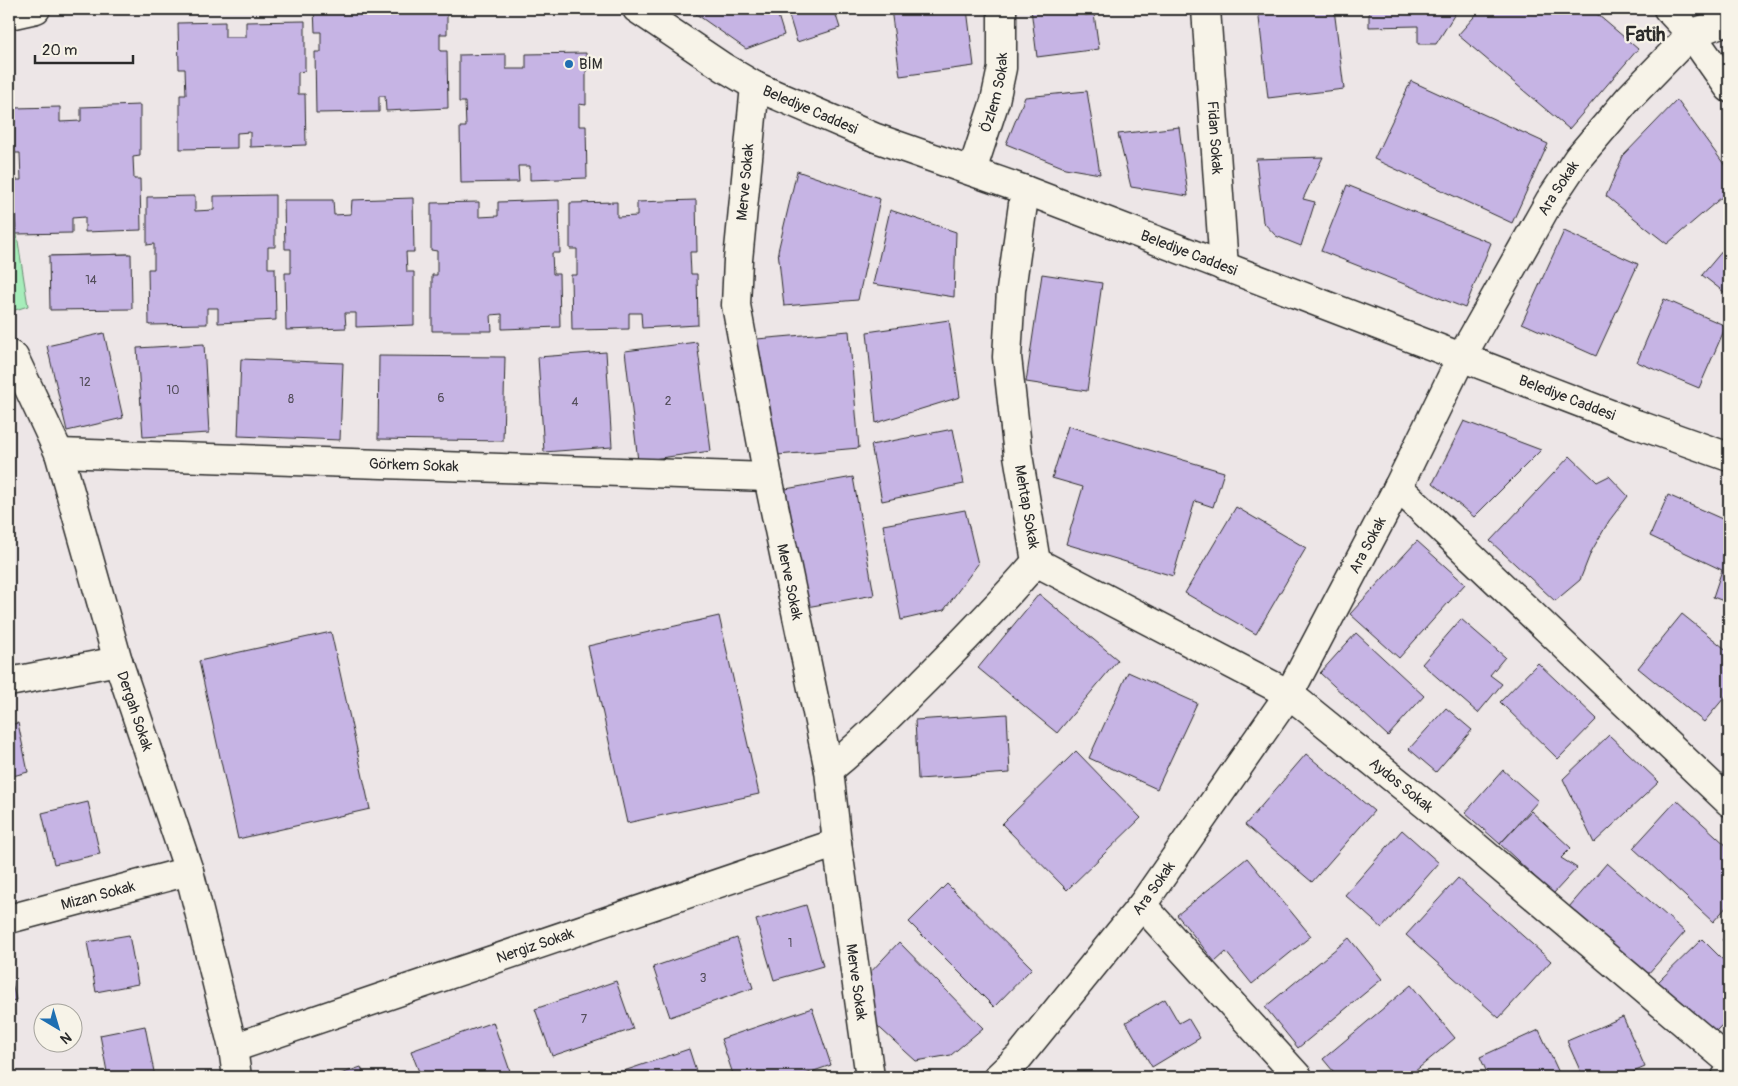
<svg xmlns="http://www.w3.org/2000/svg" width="1738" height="1086" font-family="Pangolin,sans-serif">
	<rect width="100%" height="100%" fill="#ede6e7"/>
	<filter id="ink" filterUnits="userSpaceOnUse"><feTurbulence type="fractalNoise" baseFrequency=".02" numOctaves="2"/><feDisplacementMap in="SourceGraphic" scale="10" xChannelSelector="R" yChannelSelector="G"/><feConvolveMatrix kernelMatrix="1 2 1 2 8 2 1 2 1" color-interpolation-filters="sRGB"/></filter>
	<g filter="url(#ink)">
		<!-- green -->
		<polygon fill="#a6edba" stroke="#688c72" points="9,183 28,306 9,312"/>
		<!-- building -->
		<g fill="#c6b4e4" stroke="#2b2b2b">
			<polygon points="314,9 447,9 447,34 440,34 440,51 447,51 448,108 386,111 385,96 379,96 379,112 316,113 315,52 321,52 321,32 315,32"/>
			<polygon points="693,9 776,9 784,35 746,49 696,14"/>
			<polygon points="787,9 834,9 840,28 797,42"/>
			<polygon points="891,9 967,9 974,66 900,76"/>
			<polygon points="1031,9 1084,9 1085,15 1094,14 1099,49 1037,57"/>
			<polygon points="1258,9 1334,9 1344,89 1268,98"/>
			<polygon points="1369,9 1458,9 1436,44 1418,44 1418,26 1369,27"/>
			<polygon points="1481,9 1591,9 1638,49 1569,129 1458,35"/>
			<polygon points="305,21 305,71 298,72 298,94 305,94 306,145 250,147 250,132 237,133 237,148 180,149 180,95 186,95 185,69 179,69 178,23 225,22 225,37 246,37 246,22"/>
			<polygon points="586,53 586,105 579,104 579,126 586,126 587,178 530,180 530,166 518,166 519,182 461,183 460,127 466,127 465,102 459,102 459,55 506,54 506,69 526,69 526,54"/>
			<polygon points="1411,81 1548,144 1512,223 1374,159"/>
			<polygon points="1087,91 1100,174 1065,168 1006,144 1025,97"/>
			<polygon points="1677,100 1729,171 1729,191 1667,244 1606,196 1623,156"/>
			<polygon points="140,105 140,156 133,157 134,179 140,179 141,230 85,232 85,217 72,218 72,233 16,234 14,180 21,180 20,153 14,153 14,108 60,107 60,122 81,121 81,107"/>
			<polygon points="1179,127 1188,196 1131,187 1118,134"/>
			<polygon points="1323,157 1303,199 1315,202 1301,246 1276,236 1263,222 1256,159"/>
			<polygon points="797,171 880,199 858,300 784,306 778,251"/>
			<polygon points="1347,185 1491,243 1465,308 1321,251"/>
			<polygon points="275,195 275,247 268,247 268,268 275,268 276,320 218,323 218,308 207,308 207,324 149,325 148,269 154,269 154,244 147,245 147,197 195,196 195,211 214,210 214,196"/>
			<polygon points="413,198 414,252 406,252 407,272 414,272 414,325 356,327 356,313 345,313 346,328 286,330 285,273 291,273 291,249 285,249 284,200 333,200 334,215 351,214 352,200"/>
			<polygon points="559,200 560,253 552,253 553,274 559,274 560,327 502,329 502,314 491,315 492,331 432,331 432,275 437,275 437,251 431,250 431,203 479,202 479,217 498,216 498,202"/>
			<polygon points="696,200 697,252 690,252 691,274 697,274 698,325 642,328 641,313 629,313 629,329 572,330 571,275 577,275 577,249 570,249 570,203 617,202 617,217 637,216 637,202"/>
			<polygon points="890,210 956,232 954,297 873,284"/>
			<polygon points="1564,231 1638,264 1596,356 1522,323"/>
			<polygon points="1729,243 1729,296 1702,275"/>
			<polygon points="129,254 130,305 53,307 52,256"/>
			<polygon points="131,254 132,309 50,310 49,256"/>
			<polygon points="1042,274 1102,283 1087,391 1026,382"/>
			<polygon points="1664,299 1726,326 1699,388 1637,362"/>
			<polygon points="949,320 960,397 876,423 867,332"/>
			<polygon points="849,331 859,448 766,456 757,339"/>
			<polygon points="104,333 123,418 67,431 47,346"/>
			<polygon points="697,342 711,451 638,461 625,351"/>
			<polygon points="204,344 209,433 143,437 137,348"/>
			<polygon points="606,352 612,447 544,452 538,357"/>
			<polygon points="379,356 505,357 503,441 378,439"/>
			<polygon points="241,359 343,363 340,440 238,436"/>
			<polygon points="1464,421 1541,450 1474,517 1433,483"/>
			<polygon points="1068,426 1224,472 1213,507 1195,501 1173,576 1066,544 1083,487 1052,478"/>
			<polygon points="953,429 964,484 882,501 871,445"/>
			<polygon points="1570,456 1597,482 1609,476 1628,496 1609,521 1591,552 1580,580 1555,601 1490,541"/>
			<polygon points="853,477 874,595 801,608 780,490"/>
			<polygon points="1668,495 1729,522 1729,603 1713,597 1722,570 1650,536"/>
			<polygon points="1236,507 1306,548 1256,634 1185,593"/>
			<polygon points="965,510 978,564 944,610 901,620 883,525"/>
			<polygon points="1417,541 1465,584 1399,658 1350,614"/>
			<polygon points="1039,594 1118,660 1057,733 978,668"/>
			<polygon points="1682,614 1729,652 1729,692 1704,722 1638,668"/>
			<polygon points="719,616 759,794 627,823 588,646"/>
			<polygon points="1461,619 1505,657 1490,675 1502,684 1478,713 1422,664"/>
			<polygon points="331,632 370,809 238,839 199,661"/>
			<polygon points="1356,633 1424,696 1388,736 1320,673"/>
			<polygon points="1538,663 1597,719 1558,759 1500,702"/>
			<polygon points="1128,672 1197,703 1157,789 1089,758"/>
			<polygon points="1446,708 1472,730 1436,772 1409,749"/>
			<polygon points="1007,714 1010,773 918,779 915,720"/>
			<polygon points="18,723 28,772 9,777 9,725"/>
			<polygon points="1609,735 1659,782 1594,843 1563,779"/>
			<polygon points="1076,751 1141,818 1067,890 1002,824"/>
			<polygon points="1306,754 1374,811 1312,882 1245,825"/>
			<polygon points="1503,770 1538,801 1500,844 1465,813"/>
			<polygon points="1677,800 1729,848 1729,904 1713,922 1633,848"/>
			<polygon points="88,802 100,854 54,864 42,813"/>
			<polygon points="1531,811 1571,848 1561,858 1577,868 1553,894 1500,844"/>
			<polygon points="1402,830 1439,863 1382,928 1345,895"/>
			<polygon points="1247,858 1311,936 1252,984 1226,952 1215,962 1177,915"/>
			<polygon points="1607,863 1685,932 1647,975 1569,907"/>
			<polygon points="1458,878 1551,961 1499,1018 1406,935"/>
			<polygon points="947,884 1032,968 994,1007 909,922"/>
			<polygon points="806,905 823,966 774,980 756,920"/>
			<polygon points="1729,931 1729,946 1722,940"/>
			<polygon points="129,935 138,984 96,992 87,942"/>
			<polygon points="737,938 753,988 670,1017 653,967"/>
			<polygon points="1349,938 1382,979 1298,1048 1265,1007"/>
			<polygon points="1702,939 1729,966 1729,1018 1711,1036 1658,982"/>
			<polygon points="899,942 983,1028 951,1055 916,1061 871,1020 867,976"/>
			<polygon points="9,970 16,1000 9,1002"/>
			<polygon points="616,981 633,1029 552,1056 535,1009"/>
			<polygon points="1411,985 1455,1038 1408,1077 1338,1077 1323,1059"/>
			<polygon points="1165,999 1179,1023 1188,1018 1200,1038 1152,1067 1126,1022"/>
			<polygon points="812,1008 831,1065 797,1077 734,1077 721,1039"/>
			<polygon points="1623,1017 1645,1067 1622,1077 1583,1077 1567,1041"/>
			<polygon points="493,1022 510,1071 492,1077 421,1077 411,1051"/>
			<polygon points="145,1026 155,1077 108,1077 100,1035"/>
			<polygon points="1539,1030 1561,1077 1489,1077 1480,1057"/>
			<polygon points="689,1049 698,1077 606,1077"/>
			<polygon points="361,1067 365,1077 332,1077"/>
		</g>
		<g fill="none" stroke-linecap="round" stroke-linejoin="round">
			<defs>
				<g id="street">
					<path id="s1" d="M1206 9 1224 267"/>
					<path id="s2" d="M755 86 738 260 736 305 768 477 829 770 837 843 870 1077"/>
					<path id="s3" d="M972 171 995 101 1002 68V9"/>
					<path id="s4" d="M9 354 14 357 59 453 118 661 189 871 233 1048 237 1077"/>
					<path id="s5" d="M59 453 768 477"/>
					<polyline points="1398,487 1729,802"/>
					<path id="s6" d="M1036 562 1289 694 1441 817 1729 1061"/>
					<polyline points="9,682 118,661"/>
					<path d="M829 770C866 740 898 707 932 673 967 637 1003 601 1036 562L1018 455 1007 357 1011 290 1025 190"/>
					<polyline points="1142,905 1298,1077"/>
					<path id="s7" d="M9 919 189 871"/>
					<path id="s8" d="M233 1048 837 843"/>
					<path id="s9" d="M998 1077 1019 1057 1142 905 1289 694 1398 487 1462 356 1550 200 1578 158 1629 98 1691 34 1729 20"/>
				</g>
				<g id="secondary">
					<path id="s10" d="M637 9 723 67 755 86 876 138 1025 190 1636 424 1729 457"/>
					<polyline points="1668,9 1691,34 1729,88"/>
					<polyline points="9,15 36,9"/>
					<polyline points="1726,1077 1729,1076"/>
				</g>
			</defs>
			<!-- street casing -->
			<use href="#street" stroke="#2b2b2b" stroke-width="31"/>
			<!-- secondary casing -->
			<use href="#secondary" stroke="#2b2b2b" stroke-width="31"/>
			<!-- street -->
			<use href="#street" stroke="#f7f3e8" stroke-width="28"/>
			<!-- secondary -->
			<use href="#secondary" stroke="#f7f3e8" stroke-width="28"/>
		</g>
	</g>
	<!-- markers -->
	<circle fill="#1f6fb2" stroke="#f7f3e8" stroke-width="2" cx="569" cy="64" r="5"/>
	<g text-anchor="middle" stroke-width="4.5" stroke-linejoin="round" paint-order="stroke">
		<!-- number labels -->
		<g font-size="12" fill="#524d59">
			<text x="91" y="284">14</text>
			<text x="85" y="386">12</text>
			<text x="173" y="394">10</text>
			<text x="441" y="402">6</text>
			<text x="291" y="403">8</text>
			<text x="668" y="405">2</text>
			<text x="575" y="406">4</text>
			<text x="790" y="947">1</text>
			<text x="703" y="982">3</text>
			<text x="584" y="1023">7</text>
		</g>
		<!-- poi labels -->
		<g font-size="15" fill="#2b2b2b" stroke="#f7f3e8" text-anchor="start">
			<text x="579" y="69">BİM</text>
		</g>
		<!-- street labels -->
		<g font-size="15" fill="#2b2b2b" stroke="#f7f3e8">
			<text dy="5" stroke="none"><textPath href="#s3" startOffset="82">Özlem Sokak</textPath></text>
			<text dy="5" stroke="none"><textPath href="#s10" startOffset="201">Belediye Caddesi</textPath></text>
			<text dy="5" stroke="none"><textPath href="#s1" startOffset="129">Fidan Sokak</textPath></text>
			<text transform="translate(745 182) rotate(-85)" y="5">Merve Sokak</text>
			<text dy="5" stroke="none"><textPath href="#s9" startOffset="1055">Ara Sokak</textPath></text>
			<text dy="5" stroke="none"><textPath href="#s10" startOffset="606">Belediye Caddesi</textPath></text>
			<text dy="5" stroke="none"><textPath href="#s10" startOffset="1011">Belediye Caddesi</textPath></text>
			<text dy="5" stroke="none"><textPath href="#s5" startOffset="355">Görkem Sokak</textPath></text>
			<text transform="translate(1027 507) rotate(80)" y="5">Mehtap Sokak</text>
			<text dy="5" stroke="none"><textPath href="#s9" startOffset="650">Ara Sokak</textPath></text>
			<text dy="5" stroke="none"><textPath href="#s2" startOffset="502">Merve Sokak</textPath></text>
			<text dy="5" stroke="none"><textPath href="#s4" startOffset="381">Dergah Sokak</textPath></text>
			<text dy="5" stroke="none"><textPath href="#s6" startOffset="430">Aydos Sokak</textPath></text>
			<text dy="5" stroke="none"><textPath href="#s9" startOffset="245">Ara Sokak</textPath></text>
			<text dy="5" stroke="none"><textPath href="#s7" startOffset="92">Mizan Sokak</textPath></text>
			<text dy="5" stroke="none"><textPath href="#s8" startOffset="319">Nergiz Sokak</textPath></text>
			<text dy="5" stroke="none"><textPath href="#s2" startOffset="908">Merve Sokak</textPath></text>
		</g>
		<!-- district labels -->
		<g font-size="20" font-weight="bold" fill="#2b2b2b" stroke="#f7f3e8">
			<text x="1645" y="41">Fatih</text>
		</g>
	</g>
	<!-- margin -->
	<rect width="1738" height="1086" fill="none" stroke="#f7f3e8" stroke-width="30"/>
	<rect x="15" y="15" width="1708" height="1056" fill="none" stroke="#2b2b2b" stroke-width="2" filter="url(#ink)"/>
	<!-- north arrow -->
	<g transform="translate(58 1028) rotate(142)"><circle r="24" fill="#f7f3e8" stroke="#a5a39c"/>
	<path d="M0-4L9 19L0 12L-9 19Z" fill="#1f6fb2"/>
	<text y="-8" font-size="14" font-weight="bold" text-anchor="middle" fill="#2b2b2b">N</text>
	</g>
	<!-- scale -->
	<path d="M35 55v8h98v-8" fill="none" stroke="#2b2b2b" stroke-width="2.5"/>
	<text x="42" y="55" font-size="15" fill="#2b2b2b" stroke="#f7f3e8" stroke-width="4" paint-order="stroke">20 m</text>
</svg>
